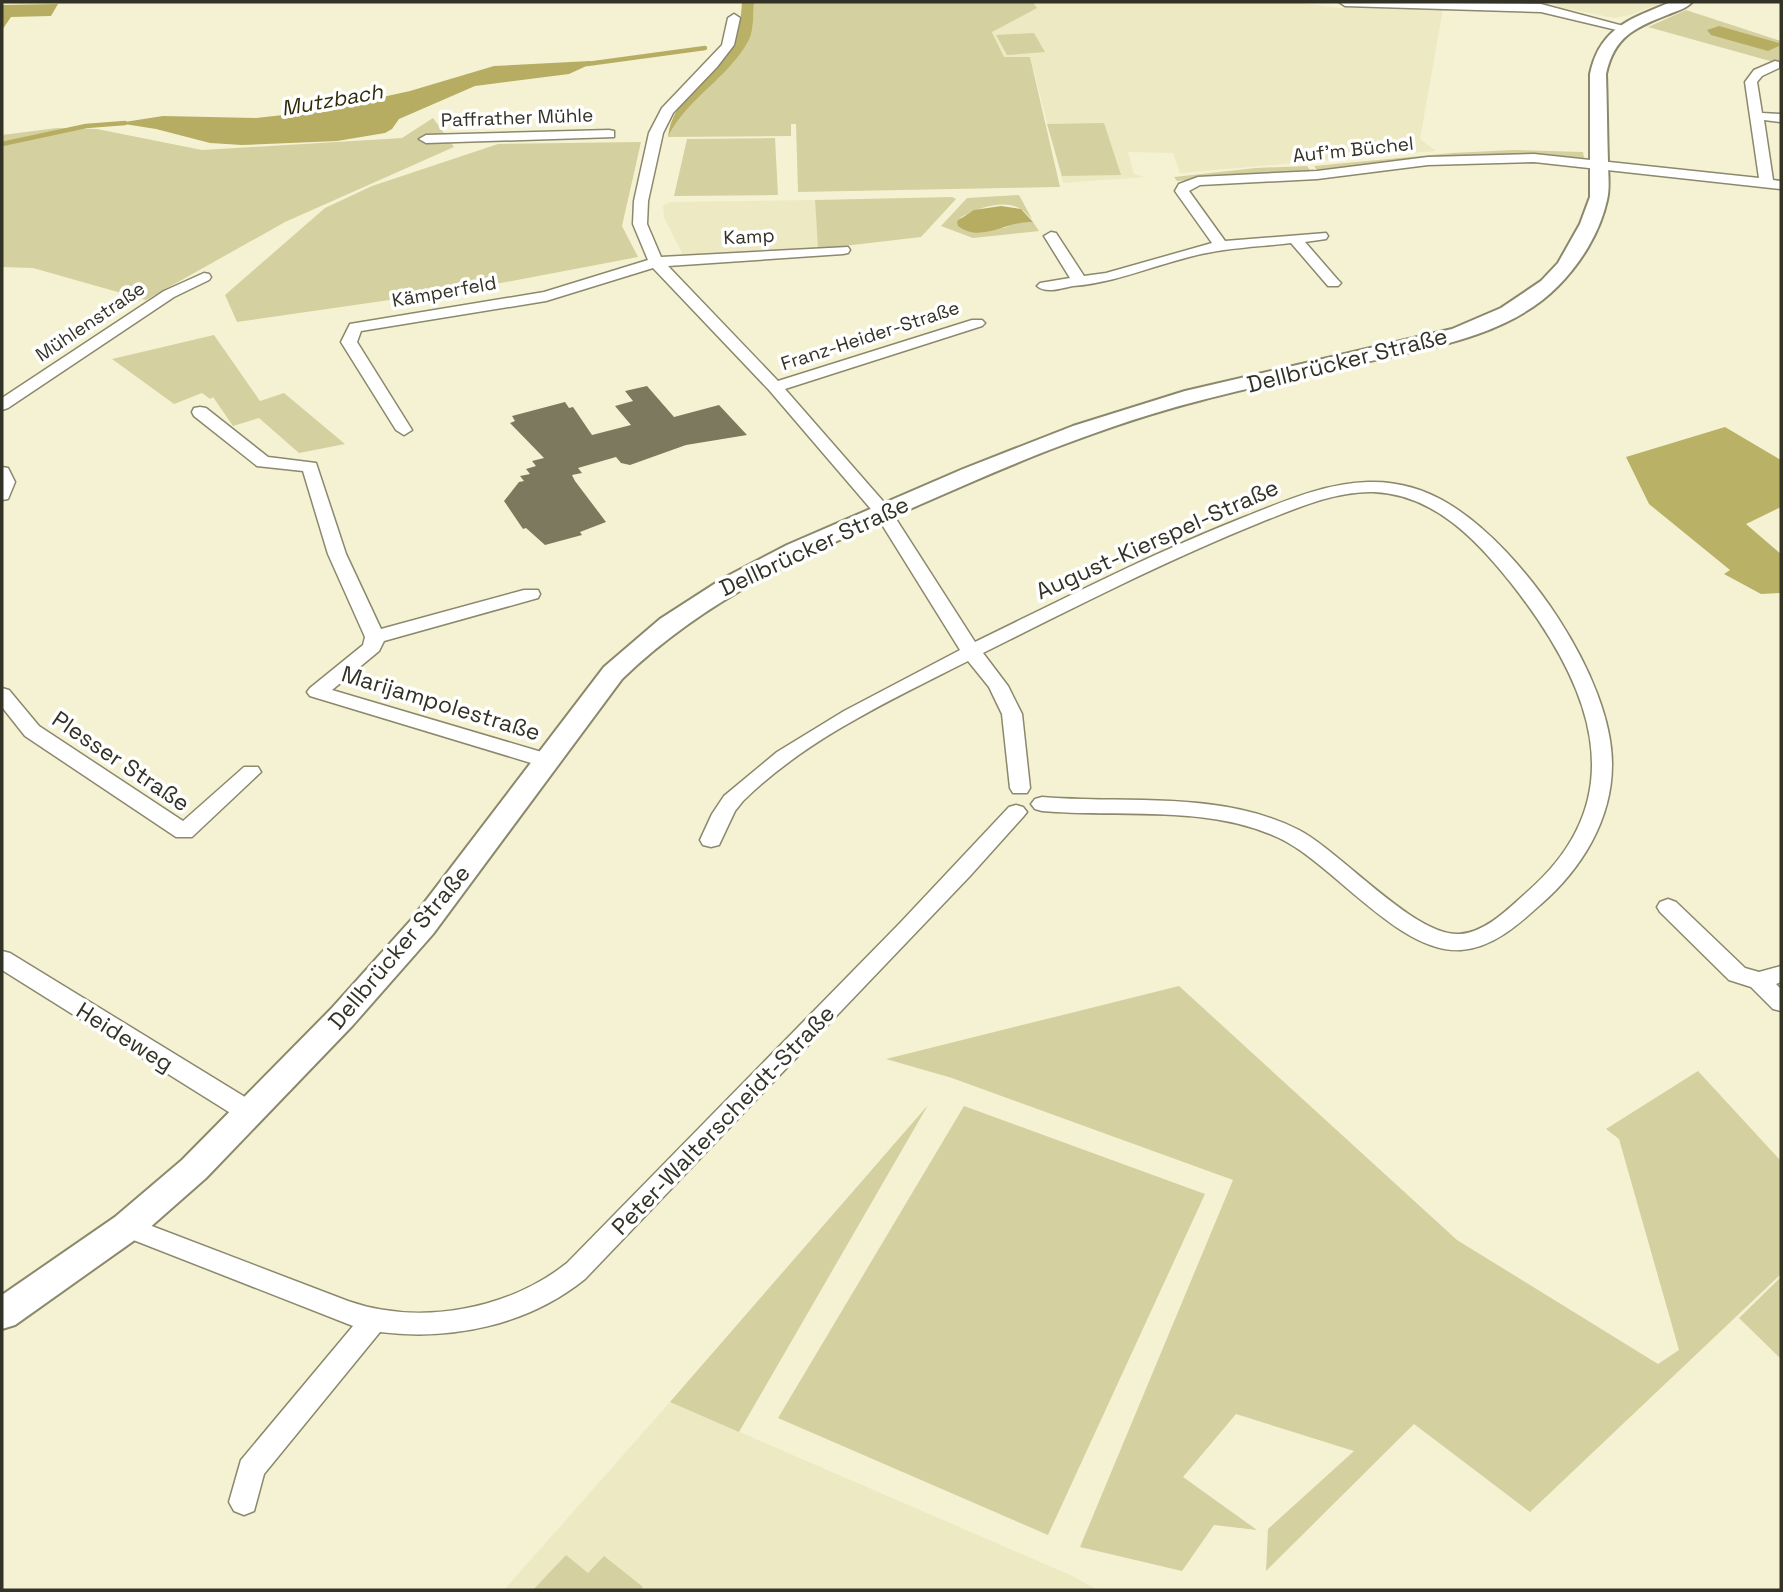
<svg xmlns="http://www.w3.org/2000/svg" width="1783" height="1592" font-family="'Space Grotesk',sans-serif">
	<rect width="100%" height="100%" fill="#f5f2d4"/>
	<!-- built -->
	<g fill="#ede9c3">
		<polygon points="1033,2 1293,2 1341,8 1443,9 1420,139 1436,151 1180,173 1173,153 1128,152 1134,174 1144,177 1063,183 1030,57 1004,57 992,31 1036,8"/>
		<polygon points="1552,2 1664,2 1630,15 1614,18 1559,7"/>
		<polygon points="815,200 818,249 683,255 664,217 663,206 671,202"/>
		<polygon points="670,1402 1068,1574 1098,1590 504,1590"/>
	</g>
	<!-- green -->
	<g fill="#d5d09f">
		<path d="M754 2H1033L1037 8 992 32 1004 57H1030L1060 187 798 192 796 124H791V136L668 137C686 99 729 78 749 40 754 30 753 13 754 2Z"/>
		<polygon points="1686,10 1781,41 1781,64 1648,27"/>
		<polygon points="1034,33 1045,52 1007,55 996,35"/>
		<polygon points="433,118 454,147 285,222 146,300 33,268 2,267 2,135 57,128 97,129 202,150 402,138"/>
		<polygon points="1104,123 1121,175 1062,176 1047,124"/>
		<polygon points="775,138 778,195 674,196 687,139"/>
		<polygon points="641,142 622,226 638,257 480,287 237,322 225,295 325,208 372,186 498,144"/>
		<polygon points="1513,150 1583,152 1584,158 1549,156 1319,173 1314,166 1452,153"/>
		<polygon points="1307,166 1312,173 1256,174 1177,181 1174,177 1256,168"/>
		<path d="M1019 195 1032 219C1028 216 1024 210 1019 208 1003 199 974 209 960 218L1004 228 1019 222H1033L1039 231 973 238 941 226 967 198Z"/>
		<polygon points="952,197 956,199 921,237 818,249 815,200"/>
		<polygon points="214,335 260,401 284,393 345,444 299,453 259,418 233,426 213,397 210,399 202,393 174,404 112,359"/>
		<polygon points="1179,986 1457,1240 1658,1364 1679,1350 1619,1139 1606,1129 1698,1071 1781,1161 1781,1274 1530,1512 1414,1424 1266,1571 1268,1529 1354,1451 1236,1414 1183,1477 1257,1530 1214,1525 1182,1571 1080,1547 1233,1180 952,1078 886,1059"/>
		<polygon points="928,1105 739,1432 670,1402"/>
		<polygon points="964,1106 1205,1194 1048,1535 778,1418"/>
		<polygon points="1781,1277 1781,1359 1739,1318"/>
		<polygon points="566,1555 588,1573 604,1556 643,1587 640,1590 533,1590"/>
	</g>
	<!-- forest -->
	<g fill="#b9b166">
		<path d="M742 2H754C753 13 754 30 749 40 729 78 686 99 668 137 672 97 713 77 733 44 740 32 741 16 742 2Z"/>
		<polygon points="1725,427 1781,460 1781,507 1746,524 1781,554 1781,593 1761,594 1724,574 1730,570 1649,504 1626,457"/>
	</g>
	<!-- water -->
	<g fill="#b6ad63">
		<polygon points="58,4 51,16 11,17 2,30 2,5"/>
		<polygon points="1719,26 1779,43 1779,46 1768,51 1711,35 1707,30"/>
		<polygon points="590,61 593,63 569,74 475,86 399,119 392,129 385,133 337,141 242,145 210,143 156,129 118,123 163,116 256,118 319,111 410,91 494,66"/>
		<path d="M1001 206 1021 209 1033 222C1008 220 982 244 958 226L957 221 974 210Z"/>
	</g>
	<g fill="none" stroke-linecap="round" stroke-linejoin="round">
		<!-- stream -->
		<g stroke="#b6ad63" stroke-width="4.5">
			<polyline points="587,64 705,48"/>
			<polyline points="2,144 86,126 125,123"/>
		</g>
	</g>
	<!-- building -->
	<polygon fill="#7c795e" points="647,386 674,417 719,405 747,435 686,445 630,465 621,463 616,457 578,468 582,473 572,475 575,481 606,522 580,532 582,535 545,545 526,528 523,529 504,501 519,482 524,481 520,476 530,474 526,469 536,466 532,461 544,458 510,423 515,421 512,416 565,402 569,408 573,407 592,435 631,425 615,406 633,401 625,391"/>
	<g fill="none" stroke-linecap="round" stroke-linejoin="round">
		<defs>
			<g id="street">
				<polygon points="1339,2 1541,4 1631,28 1625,32 1541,12 1345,6"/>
				<path d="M734 14 740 18 734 45 717 67 673 113 663 133 648 201 647 224 661 257 848 247 850 250 848 253 843 254 668 266 778 381 972 320H982L985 323 982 326 785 389 889 508 975 642C1063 599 1151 554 1242 518 1282 502 1325 483 1368 482 1396 481 1425 489 1449 504 1522 548 1613 678 1612 765 1612 820 1581 870 1540 905 1518 925 1492 948 1461 950 1399 954 1334 864 1279 838 1207 804 1120 818 1042 811L1035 809 1031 804 1035 799 1042 797C1126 804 1221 790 1299 830 1341 852 1414 936 1459 934 1485 933 1509 908 1527 892 1639 795 1588 681 1511 583 1476 539 1433 494 1373 492 1334 491 1295 509 1259 523 1165 561 1073 608 983 653L1008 686 1022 714 1030 788 1027 793H1013L1010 788 1002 714 989 687 968 661C891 700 806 739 743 801L735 811 719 845 711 847 703 845 700 840 712 814 724 796 777 752 844 711 960 650 876 515 769 390 653 268 546 301 361 331 357 342 412 430 404 435 396 430 341 342 350 324 544 292 648 260 633 224 634 201 649 133 662 108 722 45 728 18Z"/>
				<path d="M1775 61 1779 62V68L1762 76 1757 82 1762 113 1781 114V122L1764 120 1773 180 1781 181V189L1534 162 1428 165 1317 179 1200 185 1189 191 1225 241 1326 233 1328 236 1326 239 1305 242 1338 280 1341 283 1338 286H1328L1291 243C1257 247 1222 248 1189 257 1150 267 1113 283 1073 286 1062 288 1046 294 1037 286L1040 283 1070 278 1044 236 1051 232 1056 233 1084 276 1106 273 1212 243 1175 191 1179 184 1198 177 1317 171 1428 157 1534 154 1759 178 1745 82 1754 70Z"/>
				<polygon points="609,130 614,131 614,137 426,143 419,139 426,135"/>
				<polygon points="204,273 209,274 211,277 209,280 174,297 8,408 2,410 2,398 164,291"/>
				<polygon points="200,407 206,408 268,457 316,463 346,554 381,629 524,590 538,590 540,594 538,598 384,641 379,651 332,690 555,756 558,761 555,766 541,766 310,696 307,692 310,688 363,645 365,637 328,554 303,471 257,466 194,416 192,412 194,408"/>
				<polygon points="2,467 8,468 15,482 8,499 2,500"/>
				<polygon points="2,688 9,690 39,726 183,821 244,767 258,767 261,772 192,837 176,837 25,736 2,707"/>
				<path d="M1016 805 1023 807 1027 812 1023 817 970 876 585 1279C528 1325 452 1341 380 1332L264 1474 254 1511 244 1515 234 1511 229 1502 241 1460 353 1326 118 1234 114 1227 118 1220 127 1216 136 1220 348 1301C419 1326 508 1310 567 1263L900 923 1009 807Z"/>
				<polygon points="1668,899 1676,902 1745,968 1759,972 1781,966 1781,982 1776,984 1781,989 1781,1011 1773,1009 1751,987 1729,980 1660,912 1657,907 1660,902"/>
				<polygon points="2,951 10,953 258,1105 261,1112 258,1119 249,1122 240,1119 2,970"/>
			</g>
			<path id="secondary" d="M1671 2H1692C1686 9 1676 11 1667 15 1634 28 1614 37 1606 74 1607 103 1607 133 1608 162 1608 174 1610 188 1607 200 1600 232 1581 263 1558 286 1508 337 1428 348 1361 363 1308 375 1255 386 1202 400 1104 425 1011 464 919 505 810 552 709 595 622 679L433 934 353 1025 206 1178 139 1237 15 1325 2 1329V1295L115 1217 182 1160 331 1009 411 920 604 667 660 619 722 579 787 545 963 469 1073 426 1185 391 1452 329 1501 308 1541 281 1558 263 1580 224 1590 197V74C1600 27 1631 19 1671 2Z"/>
		</defs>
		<!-- street casing -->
		<use href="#street" stroke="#8b886c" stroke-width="3"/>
		<!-- secondary casing -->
		<use href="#secondary" stroke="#8b886c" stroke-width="4"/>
		<!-- street -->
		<use href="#street" fill="#fff" fill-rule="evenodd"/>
		<!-- secondary -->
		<use href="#secondary" fill="#fff" fill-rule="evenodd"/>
	</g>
	<g text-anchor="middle" stroke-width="7" stroke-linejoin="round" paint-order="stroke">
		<!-- far-street labels -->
		<g font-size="19" fill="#333226" stroke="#fff">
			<text transform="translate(517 117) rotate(-2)" y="7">Paffrather Mühle</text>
			<text transform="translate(1353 149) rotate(-6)" y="7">Auf'm Büchel</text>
			<text transform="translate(749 236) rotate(-3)" y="7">Kamp</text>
			<text transform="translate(444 291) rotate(-10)" y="7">Kämperfeld</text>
			<text transform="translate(90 321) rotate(-34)" y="7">Mühlenstraße</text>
			<text transform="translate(870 335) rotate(-18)" y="7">Franz-Heider-Straße</text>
		</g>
		<!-- far-water labels -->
		<g font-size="21" font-style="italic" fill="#2f2b09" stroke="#fff">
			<text transform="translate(332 100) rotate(-10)" y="7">Mutzbach</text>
		</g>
		<!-- street labels -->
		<g font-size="23" fill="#333226" stroke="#fff">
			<text transform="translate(1347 360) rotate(-14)" y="8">Dellbrücker Straße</text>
			<text transform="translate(1157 539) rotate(-24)" y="8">August-Kierspel-Straße</text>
			<text transform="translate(814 546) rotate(-25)" y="8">Dellbrücker Straße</text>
			<text transform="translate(441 703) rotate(17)" y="8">Marijampolestraße</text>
			<text transform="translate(121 761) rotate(34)" y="8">Plesser Straße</text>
			<text transform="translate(399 947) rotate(-50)" y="8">Dellbrücker Straße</text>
			<text transform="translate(125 1037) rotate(32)" y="8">Heideweg</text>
			<text transform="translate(723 1120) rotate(-46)" y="8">Peter-Walterscheidt-Straße</text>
		</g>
	</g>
	<!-- border -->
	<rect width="1783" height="1592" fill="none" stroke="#333226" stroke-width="7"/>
</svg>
